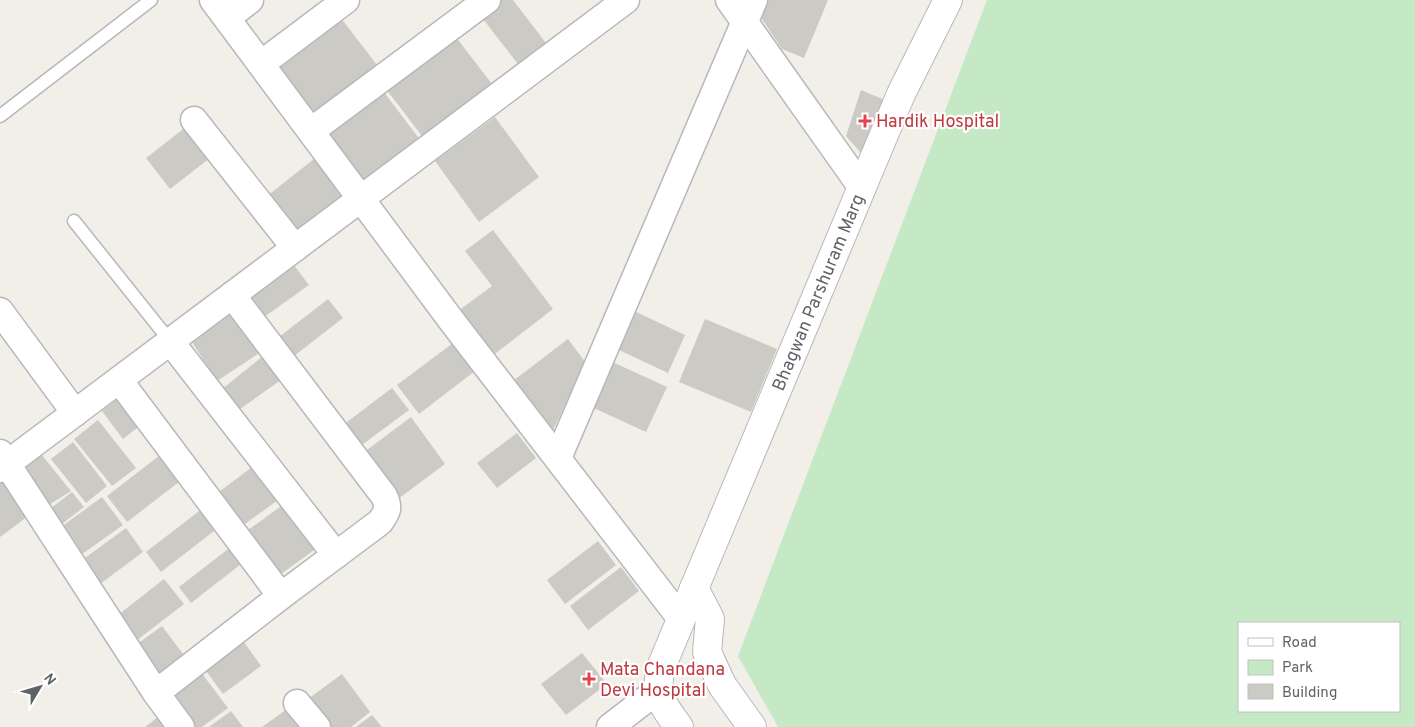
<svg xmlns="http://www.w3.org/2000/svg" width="1415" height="727" font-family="Overpass,sans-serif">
	<rect width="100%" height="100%" fill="#f1efe8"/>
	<!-- green -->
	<path fill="#c5e8c5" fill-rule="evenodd" d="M987 0H1415V727H778L738 656ZM1239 623H1399V711H1239Z"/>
	<!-- building -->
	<g fill="#cccac5">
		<polygon points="489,0 513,0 549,47 521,68 476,10"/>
		<polygon points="757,0 828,0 804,58 782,49 754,7"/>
		<polygon points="337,13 377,65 310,117 270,66"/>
		<polygon points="452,32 495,88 425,140 383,85"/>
		<polygon points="380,87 424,145 368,188 324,130"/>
		<polygon points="861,90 892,103 868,161 846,136"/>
		<polygon points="495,117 539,177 479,222 435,161"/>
		<polygon points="186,127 210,158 170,189 146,158"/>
		<polygon points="319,155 348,192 291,237 262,200"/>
		<polygon points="493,230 553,309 492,356 458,311 492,286 465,251"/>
		<polygon points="293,264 309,285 260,320 245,299"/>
		<polygon points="328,299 343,318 294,356 279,337"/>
		<polygon points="634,311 685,335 668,373 617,349"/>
		<polygon points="232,313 261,352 217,381 192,342"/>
		<polygon points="705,319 777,349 751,412 679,382"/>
		<polygon points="568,339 586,363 550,436 509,384"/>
		<polygon points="453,343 475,371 419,414 397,385"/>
		<polygon points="263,356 281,380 240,409 222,389"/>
		<polygon points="606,359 667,387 646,432 585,404"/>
		<polygon points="392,388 409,410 355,450 339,428"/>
		<polygon points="121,396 142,424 123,439 102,411"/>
		<polygon points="411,417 445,464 394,502 359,456"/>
		<polygon points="98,420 136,468 112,486 74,439"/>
		<polygon points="517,433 536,458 497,488 477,463"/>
		<polygon points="73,442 107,486 86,503 51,459"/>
		<polygon points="41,454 71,491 44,508 18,469"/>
		<polygon points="159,456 179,482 127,522 107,496"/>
		<polygon points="256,464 281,498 235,531 211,498"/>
		<polygon points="4,478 31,514 0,537 0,481"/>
		<polygon points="72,492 84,507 54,530 42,515"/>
		<polygon points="102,497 123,525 78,557 57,530"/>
		<polygon points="284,504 317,548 274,579 241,535"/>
		<polygon points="203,508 218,528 161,572 146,552"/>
		<polygon points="126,528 143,552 96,587 78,563"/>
		<polygon points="598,541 616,565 565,604 547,580"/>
		<polygon points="232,546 245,561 191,603 179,587"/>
		<polygon points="621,567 639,591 588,630 570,606"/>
		<polygon points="164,579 184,604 132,644 113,619"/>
		<polygon points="162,626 189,662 160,683 133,647"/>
		<polygon points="242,639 261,666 223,694 203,667"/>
		<polygon points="582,653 607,684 566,715 541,684"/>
		<polygon points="200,671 228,708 202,727 188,727 166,697"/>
		<polygon points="342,674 370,712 351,727 328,727 308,699"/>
		<polygon points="287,709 300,727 262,727"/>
		<polygon points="231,711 243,727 209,727"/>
		<polygon points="372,715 382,727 356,727"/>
		<polygon points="158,717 166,727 145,727"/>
	</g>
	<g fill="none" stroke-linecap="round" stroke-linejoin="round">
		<defs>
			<g id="service">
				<polyline points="0,116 151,0"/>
				<polyline points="74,221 170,341"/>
			</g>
			<g id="minor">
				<polyline points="213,0 451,320 681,619"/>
				<polyline points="729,0 862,188"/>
				<polyline points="227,18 250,0"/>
				<polyline points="261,64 346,0"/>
				<polyline points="194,120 295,248"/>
				<polyline points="311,131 487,0"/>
				<polyline points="0,311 75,413"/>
				<polyline points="170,341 336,555"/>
				<polyline points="119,380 281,596"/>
				<polyline points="0,453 156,693 181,727"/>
				<polyline points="558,458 754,0"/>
				<polyline points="0,469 626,0"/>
				<path d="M156 693 281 596 380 522C387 512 390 508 384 496L232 295"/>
				<polyline points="297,703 317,727"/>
				<polyline points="610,727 658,690"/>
			</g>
			<g id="tertiary">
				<polyline points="694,588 710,619 707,652 722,685 752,727"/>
				<path id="s1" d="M679 727C662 704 653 694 662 665L901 94 948 0"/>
			</g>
		</defs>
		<!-- service casing -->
		<use href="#service" stroke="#b5b8bc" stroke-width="15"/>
		<!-- minor casing -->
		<use href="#minor" stroke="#b5b8bc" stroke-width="29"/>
		<!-- tertiary casing -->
		<use href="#tertiary" stroke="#b5b8bc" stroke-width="30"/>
		<!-- service -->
		<use href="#service" stroke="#fff" stroke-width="12"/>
		<!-- minor -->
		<use href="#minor" stroke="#fff" stroke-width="26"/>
		<!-- tertiary -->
		<use href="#tertiary" stroke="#fff" stroke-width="28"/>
	</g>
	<!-- markers -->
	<g fill="#e0444e" stroke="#fff" stroke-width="2">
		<path d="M862.5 113.5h5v5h5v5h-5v5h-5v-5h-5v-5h5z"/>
		<path d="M586.5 671.5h5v5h5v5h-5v5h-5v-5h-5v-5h5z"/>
	</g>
	<g text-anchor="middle" stroke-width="4.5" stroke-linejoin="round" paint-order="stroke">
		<!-- health labels -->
		<g font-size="18" fill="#be3a42" stroke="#fff" text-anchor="start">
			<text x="876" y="127">Hardik Hospital</text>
			<text x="600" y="675">Mata Chandana<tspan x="600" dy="21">Devi Hospital</tspan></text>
		</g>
		<!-- street labels -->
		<g font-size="18" fill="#5f6368" stroke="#fff">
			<text dy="6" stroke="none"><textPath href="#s1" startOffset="472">Bhagwan Parshuram Marg</textPath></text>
		</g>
	</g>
	<!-- legend -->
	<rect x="1238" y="622" width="162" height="90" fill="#ffffff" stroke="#bfc1c3"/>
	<rect x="1248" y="638" width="25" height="8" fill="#ffffff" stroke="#bfc1c3"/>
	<text x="1282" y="647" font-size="15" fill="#5f6368">Road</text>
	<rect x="1248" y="660" width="25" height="15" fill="#c5e8c5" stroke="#bfc1c3"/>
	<text x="1282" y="672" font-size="15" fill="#5f6368">Park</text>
	<rect x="1248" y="684" width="25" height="15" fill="#cccac5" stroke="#bfc1c3"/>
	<text x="1282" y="697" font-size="15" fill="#5f6368">Building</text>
	<!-- north arrow -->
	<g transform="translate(40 687) rotate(52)" stroke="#ffffff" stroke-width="4" paint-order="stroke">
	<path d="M0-4L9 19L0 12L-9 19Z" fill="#5f6368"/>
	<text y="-8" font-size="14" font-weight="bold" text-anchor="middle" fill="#5f6368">N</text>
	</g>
</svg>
